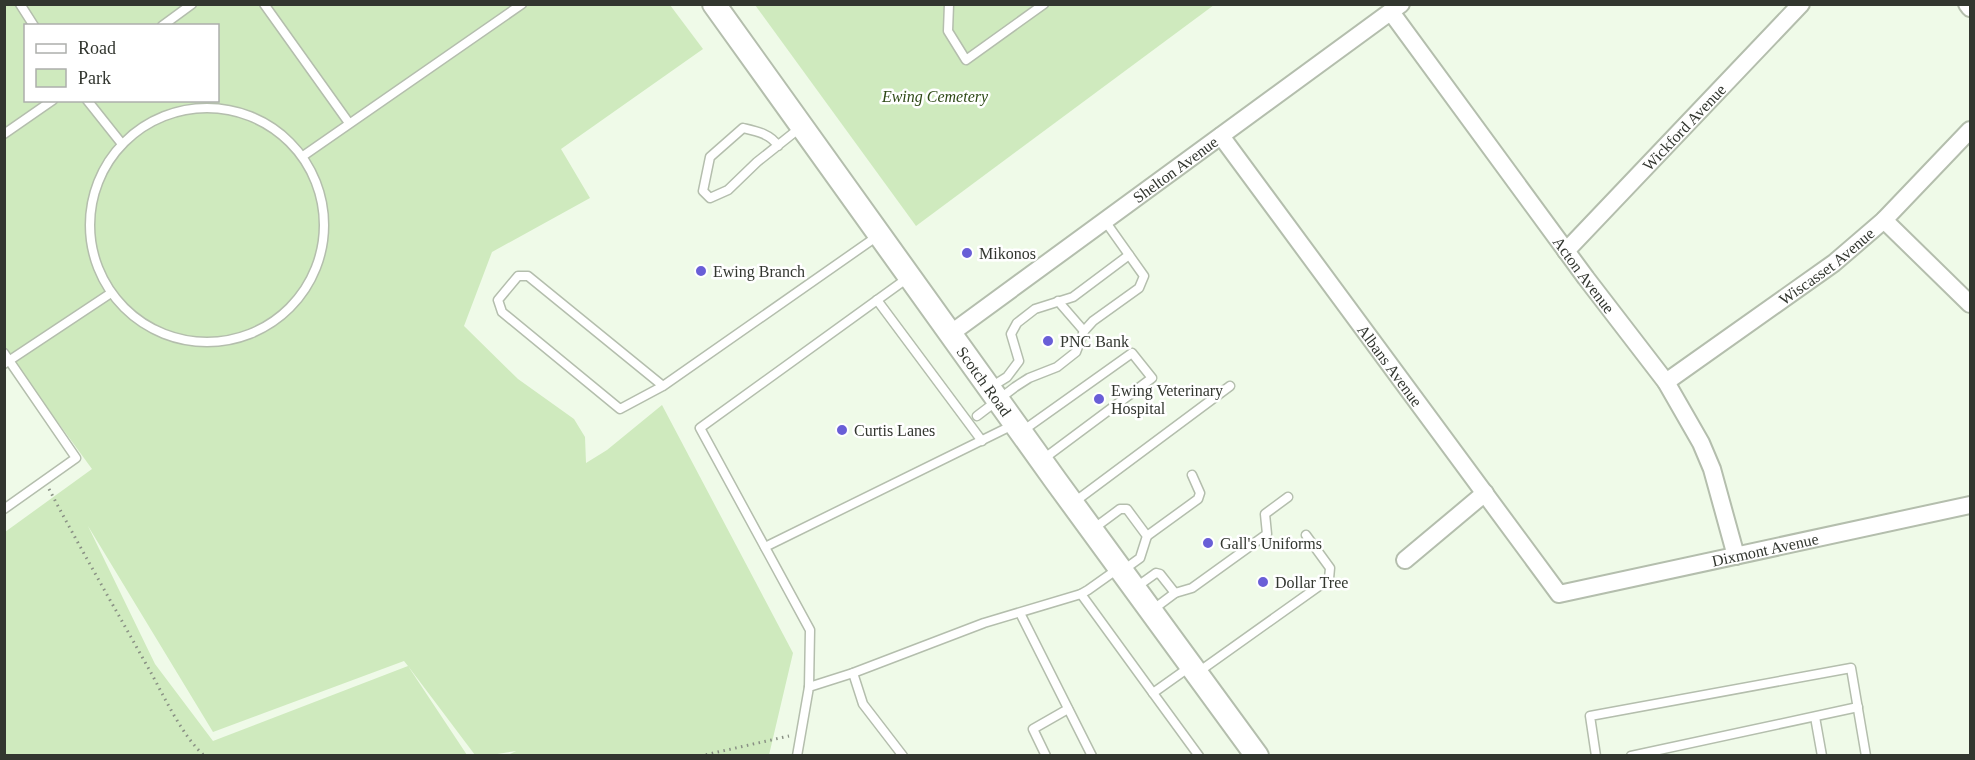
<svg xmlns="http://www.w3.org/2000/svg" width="1975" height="760" font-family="Georgia,serif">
	<rect width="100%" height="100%" fill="#effae8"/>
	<!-- green -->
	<g fill="#cfeabe" fill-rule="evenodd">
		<path d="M4 5H670L703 49 561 149 590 198 492 252 464 326 518 379 574 419 585 437 586 463 607 450 662 405 793 653 769 755H508L516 751 491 755H475L408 666 467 755H5V532L92 469 5 350ZM26 26H218V100H26ZM88 526 213 732 404 661 408 666 213 741 155 664Z"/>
		<polygon points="755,5 1214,5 916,226"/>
	</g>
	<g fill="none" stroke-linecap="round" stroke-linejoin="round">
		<defs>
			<g id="service">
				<polyline points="20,4 34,26"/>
				<polyline points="264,4 349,123"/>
				<polyline points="949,4 948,31 966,60 1044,4"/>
				<polyline points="162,26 192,4"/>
				<polyline points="87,100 122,144"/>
				<circle cx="207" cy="225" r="117"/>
				<polyline points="4,134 53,100"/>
				<path d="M778 146C771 134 756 131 743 128L710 157 703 191 710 198 728 190 757 162 801 127"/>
				<polyline points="303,156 522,4"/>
				<polyline points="877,300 982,441"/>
				<polyline points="1058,301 1084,331"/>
				<polyline points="4,353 76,458 4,509"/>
				<polyline points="4,364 111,293"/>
				<polyline points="663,386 528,276 518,276 498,300 502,312 620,409 663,386 879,235"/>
				<polyline points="991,387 1007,377 1019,361 1011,334 1017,323 1035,309 1073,297 1129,255"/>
				<polyline points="977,416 1015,387 1029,378 1057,367 1076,352 1084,331 1093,321 1139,288 1144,276 1105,221"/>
				<polyline points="1021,432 1132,353 1152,378 1042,460"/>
				<polyline points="1073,503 1230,386"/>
				<polyline points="1093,529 1120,509 1127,509 1147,536 1140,558 1122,571"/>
				<polyline points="1147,536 1198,499 1200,493 1192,475"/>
				<polyline points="765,547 1015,424"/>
				<polyline points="1119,568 1088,590 1081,594 1153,693"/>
				<polyline points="1135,588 1156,573 1160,574 1175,593 1151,611"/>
				<polyline points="1175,593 1192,588 1267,534 1265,514 1288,497"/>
				<polyline points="1020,613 1092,756"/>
				<polyline points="1191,666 1153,693 1199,756"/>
				<polyline points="853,673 863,704 903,756"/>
				<polyline points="1197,673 1329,579 1330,568 1306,535"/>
				<polyline points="809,687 810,630 700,428 909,277"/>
				<polyline points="1815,717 1822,756"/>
				<polyline points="797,756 809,687 853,673 984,623 1081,594"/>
				<polyline points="1046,756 1033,729 1068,709"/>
				<polyline points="1596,756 1590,716 1851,668 1866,756"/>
				<polyline points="1631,756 1858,707"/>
			</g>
			<g id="minor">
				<polyline points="1967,4 1970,8"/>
				<path id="s1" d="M1391 12 1586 278 1666 382 1701 443 1712 469 1736 556"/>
				<path id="s2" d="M1221 136 1559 594 1970 505"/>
				<polyline points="1884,220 1970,304"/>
				<path id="s3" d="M1566 251 1801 4"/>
				<path id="s4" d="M950 334 1401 4"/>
				<path id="s5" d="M1666 382 1834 263 1884 220 1970 130"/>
				<polyline points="1405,560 1485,493"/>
			</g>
			<g id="secondary">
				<path id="s6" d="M714 4 1056 481 1257 756"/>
			</g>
		</defs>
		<!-- service casing -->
		<use href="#service" stroke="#b4bead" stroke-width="11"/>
		<!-- minor casing -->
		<use href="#minor" stroke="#b4bead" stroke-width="20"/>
		<!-- secondary casing -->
		<use href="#secondary" stroke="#b4bead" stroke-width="26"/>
		<!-- path -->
		<g stroke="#899084" stroke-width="3" stroke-dasharray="1.5 4.5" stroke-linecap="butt">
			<path d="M49 489C81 550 116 610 150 671 164 696 183 738 205 756"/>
			<polyline points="700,756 789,736"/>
		</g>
		<!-- service -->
		<use href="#service" stroke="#fff" stroke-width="8"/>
		<!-- minor -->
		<use href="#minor" stroke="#fff" stroke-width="16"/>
		<!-- secondary -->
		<use href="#secondary" stroke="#fff" stroke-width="22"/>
	</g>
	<!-- markers -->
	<g fill="#695ed7" stroke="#fff" stroke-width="2">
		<circle cx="967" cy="253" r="6"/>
		<circle cx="701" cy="271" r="6"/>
		<circle cx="1048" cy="341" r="6"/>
		<circle cx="1099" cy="399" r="6"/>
		<circle cx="842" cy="430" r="6"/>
		<circle cx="1208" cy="543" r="6"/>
		<circle cx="1263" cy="582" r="6"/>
	</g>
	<g text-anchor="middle" stroke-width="5" stroke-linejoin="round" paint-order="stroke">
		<!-- park labels -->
		<g font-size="16" font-style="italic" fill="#2e4916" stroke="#fff">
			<text x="935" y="102">Ewing Cemetery</text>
		</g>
		<!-- street labels -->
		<g font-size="16" fill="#32362f" stroke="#fff">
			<text dy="6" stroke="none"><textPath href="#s3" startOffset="171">Wickford Avenue</textPath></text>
			<text dy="6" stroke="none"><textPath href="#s4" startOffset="279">Shelton Avenue</textPath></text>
			<text dy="6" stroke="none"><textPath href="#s5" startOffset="198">Wiscasset Avenue</textPath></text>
			<text dy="6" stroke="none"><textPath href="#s1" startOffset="326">Acton Avenue</textPath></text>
			<text dy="6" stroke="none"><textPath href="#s2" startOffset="285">Albans Avenue</textPath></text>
			<text dy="6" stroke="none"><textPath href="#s6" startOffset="464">Scotch Road</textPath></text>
			<text dy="6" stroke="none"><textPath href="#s2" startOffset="780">Dixmont Avenue</textPath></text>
		</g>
		<!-- poi labels -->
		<g font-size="16" fill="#32362f" stroke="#fff" text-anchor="start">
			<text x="979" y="259">Mikonos</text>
			<text x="713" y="277">Ewing Branch</text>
			<text x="1060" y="347">PNC Bank</text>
			<text x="1111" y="396">Ewing Veterinary<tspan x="1111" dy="18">Hospital</tspan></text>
			<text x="854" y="436">Curtis Lanes</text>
			<text x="1220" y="549">Gall's Uniforms</text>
			<text x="1275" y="588">Dollar Tree</text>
		</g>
	</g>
	<!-- border -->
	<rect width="1975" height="760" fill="none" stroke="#32362f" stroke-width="12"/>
	<!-- legend -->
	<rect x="24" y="24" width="195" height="78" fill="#ffffff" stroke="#adafac" stroke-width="1.5"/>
	<rect x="36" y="44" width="30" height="9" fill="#ffffff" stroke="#adafac" stroke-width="1.5"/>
	<text x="78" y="54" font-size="18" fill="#32362f">Road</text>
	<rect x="36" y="69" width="30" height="18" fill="#cfeabe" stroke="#adafac" stroke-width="1.5"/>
	<text x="78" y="84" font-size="18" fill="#32362f">Park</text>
</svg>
